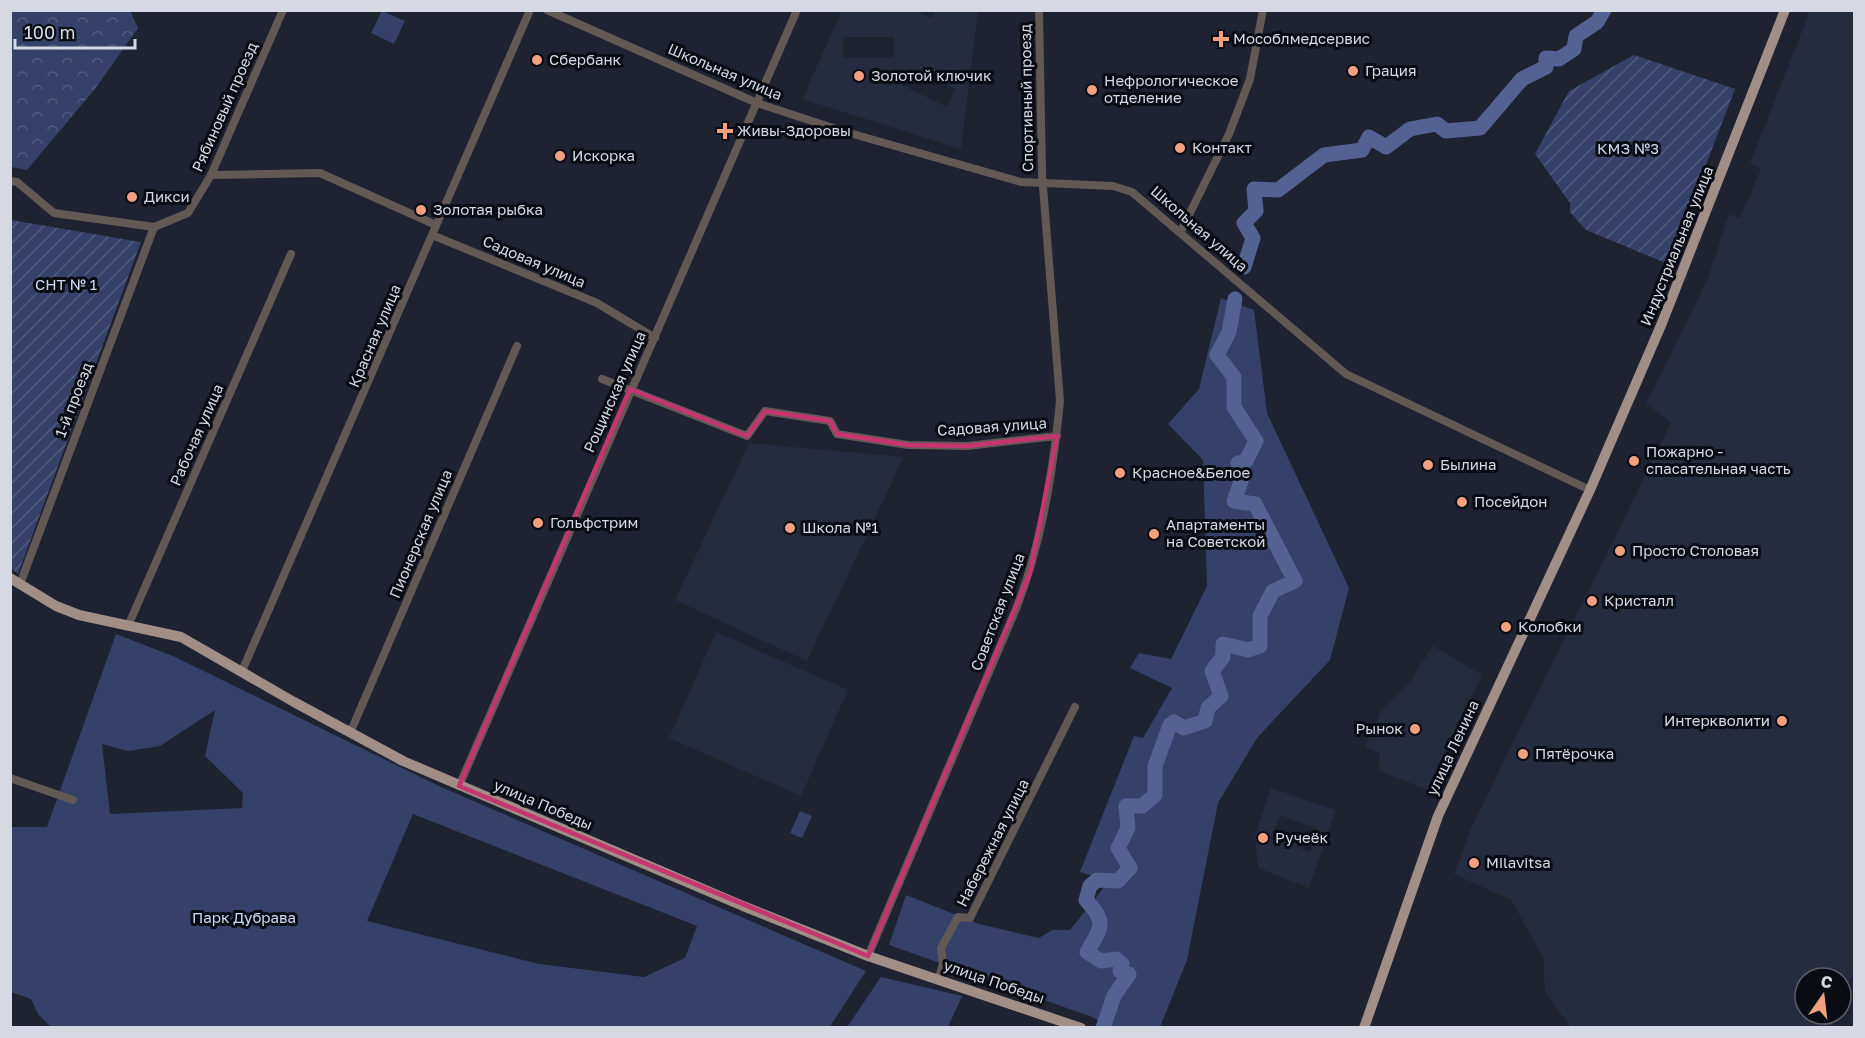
<svg xmlns="http://www.w3.org/2000/svg" width="1865" height="1038" font-family="'Golos Text',sans-serif">
	<defs>
		<pattern id="forest-crowns" width="20" height="18" patternUnits="userSpaceOnUse" patternTransform="scale(1.5)"><rect width="20" height="18" fill="#354169"/><path d="M2 6a3 3 0 1 1 6 0M12 15a3 3 0 1 1 6 0" fill="none" stroke="#525c7e"/></pattern>
		<pattern id="garden-furrows" width="10" height="10" patternUnits="userSpaceOnUse" patternTransform="scale(1.5)"><rect width="10" height="10" fill="#354169"/><path d="M-1 1l2-2M0 10L10 0M9 11l2-2" fill="none" stroke="#525c7e"/></pattern>
	</defs>
	<rect width="100%" height="100%" fill="#1e2231"/>
	<!-- built -->
	<g fill="#252c40" fill-rule="evenodd">
		<path d="M842 11H918V13L932 18 936 11H978L961 149 802 99ZM843 37H894V58H843ZM910 68 955 89 947 107 902 85Z"/>
		<polygon points="1810,11 1854,11 1854,969 1841,1003 1841,978 1805,978 1805,1014 1837,1014 1832,1027 1570,1027 1545,992 1543,957 1511,900 1454,874 1472,826 1671,423 1646,403 1708,278 1729,214 1740,218 1761,169 1750,163"/>
		<polygon points="749,443 904,457 807,661 675,600"/>
		<polygon points="716,632 848,690 801,796 669,738"/>
		<polygon points="1433,646 1482,675 1427,790 1378,770 1380,753 1365,747 1381,711 1406,687"/>
		<path d="M1271 788 1336 810 1309 888 1258 868 1255 836ZM1280 815 1318 829 1310 852 1299 848 1301 840 1286 834 1283 844 1271 839Z"/>
	</g>
	<!-- green -->
	<g fill="#354169" fill-rule="evenodd">
		<polygon points="382,11 405,21 394,44 371,33"/>
		<polygon points="1221,298 1254,310 1267,413 1349,588 1330,660 1257,738 1218,803 1187,960 1160,1027 1110,1027 1092,1017 889,945 906,895 979,924 1039,938 1052,930 1070,930 1109,881 1080,872 1134,736 1143,738 1172,688 1130,668 1139,653 1171,659 1207,586 1203,460 1168,424 1199,389"/>
		<path d="M116 634 173 656 441 787 866 971 829 1028H52L38 1014 31 999 11 992V827H47ZM215 710 205 756 243 793 242 808 110 814 102 744 128 751 160 746ZM413 814 697 926 685 958 644 977 539 964 367 921Z"/>
		<polygon points="800,811 812,816 802,838 790,833"/>
		<polygon points="881,977 962,996 948,1027 847,1027"/>
	</g>
	<!-- forest -->
	<polygon fill="url(#forest-crowns)" points="11,10 130,11 138,28 95,89 27,170 11,167"/>
	<!-- garden -->
	<g fill="url(#garden-furrows)">
		<polygon points="1634,55 1735,89 1668,264 1586,230 1570,212 1570,203 1535,154 1569,91"/>
		<polygon points="11,220 141,242 18,574 10,567"/>
	</g>
	<g fill="none" stroke-linecap="round" stroke-linejoin="round">
		<!-- river -->
		<g stroke="#536293" stroke-width="15">
			<polyline points="1244,267 1253,238 1244,223 1256,211 1254,189 1278,190 1324,155 1362,150 1369,137 1386,147 1410,129 1437,124 1446,131 1480,128 1522,79 1546,67 1546,58 1559,59 1574,49 1576,36 1597,22 1604,10"/>
			<path d="M1103 1028 1114 996 1129 974 1120 971 1122 964 1116 959 1101 961 1087 952C1102 927 1107 923 1086 900L1090 886 1097 880 1118 881 1130 868 1118 848 1128 828 1126 806H1142L1155 795V766L1170 725 1174 722 1184 728 1205 721 1208 708 1221 696 1212 671 1223 657V644L1248 650 1260 646V616L1273 591 1295 581 1255 504 1234 501 1243 476 1238 463 1246 461 1256 441 1234 407V377L1217 355 1229 332 1235 299"/>
		</g>
		<!-- minor -->
		<g stroke="#625955" stroke-width="8">
			<polyline points="547,10 757,103 839,130 1021,182 1113,186 1132,192 1346,374 1590,490"/>
			<polyline points="211,175 320,173 436,225"/>
			<polyline points="10,181 17,182 54,213 154,227 188,213 211,175 283,10"/>
			<polyline points="1181,231 1229,134 1250,79 1263,10"/>
			<polyline points="432,235 597,303 655,338"/>
			<polyline points="602,379 747,436 765,411 830,421 837,434 908,445 967,446 1057,436"/>
			<polyline points="20,584 154,227"/>
			<polyline points="128,626 291,254"/>
			<polyline points="242,671 530,10"/>
			<polyline points="350,733 517,346"/>
			<polyline points="10,778 73,800"/>
			<polyline points="459,786 797,10"/>
			<path d="M868 956 1016 609C1042 543 1053 471 1060 401L1042 174 1039 10"/>
			<polyline points="938,980 943,964 941,948 958,917 970,918 1075,707"/>
		</g>
		<!-- major -->
		<g stroke="#a08e87" stroke-width="10">
			<polyline points="10,578 56,606 79,615 181,637 294,702 403,761 743,906 868,956 1081,1028"/>
			<polyline points="1364,1028 1438,816 1590,490 1662,323 1785,10"/>
		</g>
	</g>
	<!-- marked area -->
	<path fill="none" stroke="#c5356f" stroke-width="4.5" stroke-linejoin="round" d="M630 389 747 436 765 411 830 421 837 434 908 445 967 446 1057 436 1030 573 868 956 459 786Z"/>
	<!-- markers -->
	<g fill="#f3a081" stroke="#0a0c13" stroke-width="2">
		<path d="M1218 30h6v6h6v6h-6v6h-6v-6h-6v-6h6z"/>
		<circle cx="537" cy="60" r="6"/>
		<circle cx="1353" cy="71" r="6"/>
		<circle cx="859" cy="76" r="6"/>
		<circle cx="1092" cy="90" r="6"/>
		<path d="M722 122h6v6h6v6h-6v6h-6v-6h-6v-6h6z"/>
		<circle cx="1180" cy="148" r="6"/>
		<circle cx="560" cy="156" r="6"/>
		<circle cx="132" cy="197" r="6"/>
		<circle cx="421" cy="210" r="6"/>
		<circle cx="1634" cy="461" r="6"/>
		<circle cx="1428" cy="465" r="6"/>
		<circle cx="1120" cy="473" r="6"/>
		<circle cx="1462" cy="502" r="6"/>
		<circle cx="538" cy="523" r="6"/>
		<circle cx="790" cy="528" r="6"/>
		<circle cx="1154" cy="534" r="6"/>
		<circle cx="1620" cy="551" r="6"/>
		<circle cx="1592" cy="601" r="6"/>
		<circle cx="1506" cy="627" r="6"/>
		<circle cx="1782" cy="721" r="6"/>
		<circle cx="1415" cy="729" r="6"/>
		<circle cx="1523" cy="754" r="6"/>
		<circle cx="1263" cy="838" r="6"/>
		<circle cx="1474" cy="863" r="6"/>
	</g>
	<g text-anchor="middle" stroke-width="6" stroke-linejoin="round" paint-order="stroke">
		<!-- poi labels -->
		<g font-size="15" fill="#d6d9e3" stroke="#0a0c13" text-anchor="start">
			<text x="1233" y="44">Мособлмедсервис</text>
			<text x="549" y="65">Сбербанк</text>
			<text x="1365" y="76">Грация</text>
			<text x="871" y="81">Золотой ключик</text>
			<text x="1104" y="86">Нефрологическое<tspan x="1104" dy="17">отделение</tspan></text>
			<text x="737" y="136">Живы-Здоровы</text>
			<text x="1192" y="153">Контакт</text>
			<text x="572" y="161">Искорка</text>
			<text x="144" y="202">Дикси</text>
			<text x="433" y="215">Золотая рыбка</text>
			<text x="1646" y="457">Пожарно -<tspan x="1646" dy="17">спасательная часть</tspan></text>
			<text x="1440" y="470">Былина</text>
			<text x="1132" y="478">Красное&amp;Белое</text>
			<text x="1474" y="507">Посейдон</text>
			<text x="550" y="528">Гольфстрим</text>
			<text x="1166" y="530">Апартаменты<tspan x="1166" dy="17">на Советской</tspan></text>
			<text x="802" y="533">Школа №1</text>
			<text x="1632" y="556">Просто Столовая</text>
			<text x="1604" y="606">Кристалл</text>
			<text x="1518" y="632">Колобки</text>
			<text x="1770" y="726" text-anchor="end">Интеркволити</text>
			<text x="1403" y="734" text-anchor="end">Рынок</text>
			<text x="1535" y="759">Пятёрочка</text>
			<text x="1275" y="843">Ручеёк</text>
			<text x="1486" y="868">Milavitsa</text>
		</g>
		<!-- street labels -->
		<g font-size="15" fill="#d6d9e3" stroke="#0a0c13">
			<text transform="translate(725 72) rotate(23)" y="5">Школьная улица</text>
			<text transform="translate(1027 98) rotate(-91)" y="5">Спортивный проезд</text>
			<text transform="translate(225 107) rotate(-66)" y="5">Рябиновый проезд</text>
			<text transform="translate(1199 229) rotate(41)" y="5">Школьная улица</text>
			<text transform="translate(1677 246) rotate(-68)" y="5">Индустриальная улица</text>
			<text transform="translate(534 262) rotate(23)" y="5">Садовая улица</text>
			<text transform="translate(375 336) rotate(-67)" y="5">Красная улица</text>
			<text transform="translate(615 392) rotate(-66)" y="5">Рощинская улица</text>
			<text transform="translate(74 400) rotate(-69)" y="5">1-й проезд</text>
			<text transform="translate(992 427) rotate(-4)" y="5">Садовая улица</text>
			<text transform="translate(197 435) rotate(-66)" y="5">Рабочая улица</text>
			<text transform="translate(421 534) rotate(-67)" y="5">Пионерская улица</text>
			<text transform="translate(998 612) rotate(-69)" y="5">Советская улица</text>
			<text transform="translate(1453 748) rotate(-65)" y="5">улица Ленина</text>
			<text transform="translate(543 805) rotate(23)" y="5">улица Победы</text>
			<text transform="translate(993 843) rotate(-63)" y="5">Набережная улица</text>
			<text transform="translate(994 982) rotate(19)" y="5">улица Победы</text>
		</g>
		<!-- park labels -->
		<g font-size="15" fill="#ced9f8" stroke="#0a0c13">
			<text x="1628" y="154">КМЗ №3</text>
			<text x="66" y="290">СНТ № 1</text>
			<text x="244" y="923">Парк Дубрава</text>
		</g>
	</g>
	<!-- border -->
	<rect width="1865" height="1038" fill="none" stroke="#d6d9e3" stroke-width="24"/>
	<!-- north arrow -->
	<g transform="translate(1823 996) rotate(14)"><circle r="28" fill="#0a0c13" stroke="#5c5e66" stroke-width="1.5"/>
	<path d="M0-4.5L10 22L0 15L-10 22Z" fill="#f3a081"/>
	<text y="-9" font-size="16" font-weight="bold" text-anchor="middle" fill="#d6d9e3">С</text>
	</g>
	<!-- scale -->
	<path d="M15 39v9h120v-9" fill="none" stroke="#d6d9e3" stroke-width="3"/>
	<text x="24" y="39" font-size="18" fill="#d6d9e3" stroke="#0a0c13" stroke-width="4.5" paint-order="stroke">100 m</text>
</svg>
